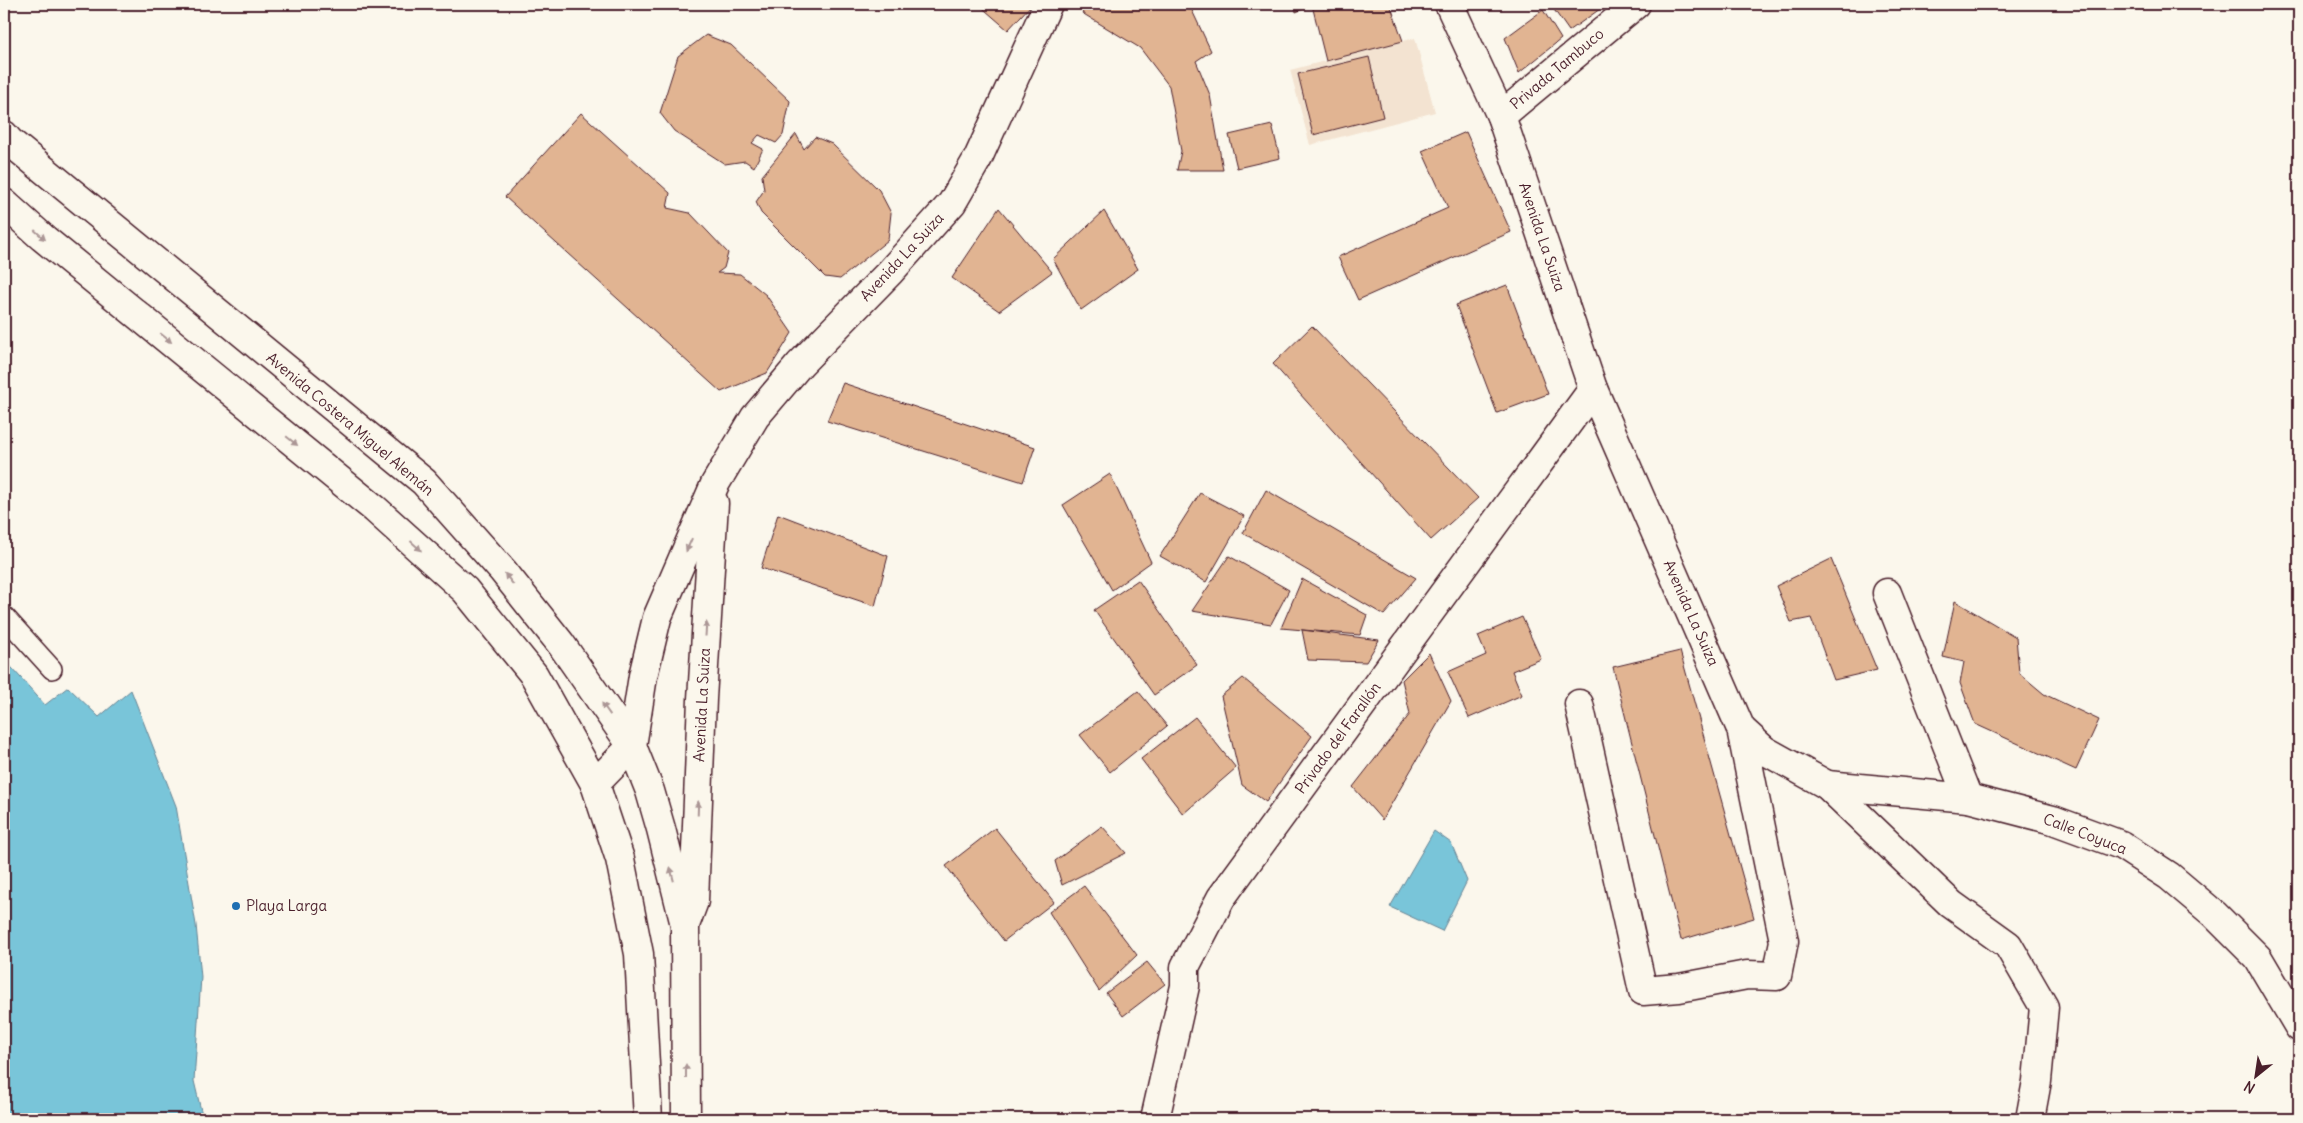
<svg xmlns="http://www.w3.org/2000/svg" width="2303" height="1123" font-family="Delius,sans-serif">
	<rect width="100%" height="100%" fill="#fbf7ec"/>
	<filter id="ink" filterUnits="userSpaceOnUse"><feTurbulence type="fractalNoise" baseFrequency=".02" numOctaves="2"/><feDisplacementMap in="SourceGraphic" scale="10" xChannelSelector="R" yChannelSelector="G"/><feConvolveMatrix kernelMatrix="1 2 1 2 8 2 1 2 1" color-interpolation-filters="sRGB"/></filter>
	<g filter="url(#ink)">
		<!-- built -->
		<polygon fill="#f3e3d1" points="1415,38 1435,112 1310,145 1290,70"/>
		<!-- water -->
		<g fill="#79c5d9" stroke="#668393">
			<polygon points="4,659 45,705 68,687 99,717 131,690 176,806 196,925 201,977 194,1081 203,1119 4,1119"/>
			<polygon points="1434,831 1451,843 1467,881 1442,931 1390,907"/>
		</g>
		<!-- building -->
		<g fill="#e1b492" stroke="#4a1f2b">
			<polygon points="978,4 1032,4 1008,30"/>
			<polygon points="1088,4 1189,4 1211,51 1196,61 1210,95 1223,170 1177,170 1181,151 1169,86 1140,48 1082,13"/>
			<polygon points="1295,4 1390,4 1403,41 1326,61 1312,5 1296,12"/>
			<polygon points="1550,4 1607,4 1569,31"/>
			<polygon points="1543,10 1561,39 1519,73 1505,38"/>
			<polygon points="706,35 731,45 790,101 783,135 776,143 759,135 752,143 763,149 754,167 745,161 725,164 674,131 660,113 678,56"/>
			<polygon points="1369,57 1383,117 1313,135 1298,74"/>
			<polygon points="581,113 670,193 667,208 690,213 728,253 724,268 717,273 740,274 766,295 792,333 767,373 721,392 505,197"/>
			<polygon points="1272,125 1280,158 1237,168 1229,135"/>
			<polygon points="1466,132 1511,232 1358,300 1338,257 1448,208 1422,151"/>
			<polygon points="796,134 804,149 815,137 832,144 879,190 891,213 888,240 840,279 825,277 761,213 756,202 764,190 762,176"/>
			<polygon points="999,208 1052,272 999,311 952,278"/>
			<polygon points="1104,211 1138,269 1081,310 1053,259"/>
			<polygon points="1507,285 1548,394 1497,413 1456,305"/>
			<polygon points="1312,326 1478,498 1431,540 1273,364"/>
			<polygon points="843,383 1035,447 1023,482 827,421"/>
			<polygon points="1110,474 1151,562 1112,590 1063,505"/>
			<polygon points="1266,490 1416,578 1384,615 1243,533"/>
			<polygon points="1200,493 1244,516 1206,582 1160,556"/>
			<polygon points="778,514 888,556 875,606 761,568"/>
			<polygon points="1229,556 1289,590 1271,624 1192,611"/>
			<polygon points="1831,559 1877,670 1834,680 1811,618 1791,622 1776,586"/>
			<polygon points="1302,579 1367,615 1360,635 1281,628"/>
			<polygon points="1138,580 1197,665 1154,695 1094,610"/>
			<polygon points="1955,601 2016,637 2019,673 2044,694 2099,720 2076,770 1975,724 1960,683 1964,662 1943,657"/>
			<polygon points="1522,617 1541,659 1512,671 1522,695 1469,718 1448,672 1486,655 1478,636"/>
			<polygon points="1302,630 1379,640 1366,662 1308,660"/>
			<polygon points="1680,651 1754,918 1681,940 1613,667"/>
			<polygon points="1429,653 1451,701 1382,820 1353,787 1410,714 1402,680"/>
			<polygon points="1243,678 1312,736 1266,802 1242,785 1221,696"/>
			<polygon points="1138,691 1167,726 1110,772 1080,735"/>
			<polygon points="1195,717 1236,768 1183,814 1141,759"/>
			<polygon points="1102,826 1126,853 1062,885 1055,861"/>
			<polygon points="995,828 1054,902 1004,941 946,866"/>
			<polygon points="1084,886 1137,955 1099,991 1049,912"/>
			<polygon points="1147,962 1165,984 1123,1016 1106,993"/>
		</g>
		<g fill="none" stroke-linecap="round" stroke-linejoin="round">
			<defs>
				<polyline id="service" points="4,616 52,669"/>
				<g id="minor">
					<polyline points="1449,4 1501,116 1593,389 1741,729 1764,750 1827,785 1951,904 2008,945 2044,1007 2037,1081 2030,1119"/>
					<polyline points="1501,116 1636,4"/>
					<polyline points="1887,593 1968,798"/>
					<polyline points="1579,704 1643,991 1679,988 1747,975 1777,976 1784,941 1741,729"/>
					<polyline points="1827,785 1968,798 2053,820 2121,845 2169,876 2214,914 2258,958 2299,1027"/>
					<polyline points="1155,1119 1185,986 1185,967 1221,898 1593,389"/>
				</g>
				<g id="tertiary">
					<polyline points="595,784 632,746 643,676 657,618 715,484 755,417 800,364 890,272 952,203 978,158 1048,4"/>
					<polyline points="685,925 694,901 702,699 714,503"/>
				</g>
				<g id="primary">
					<polyline points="4,135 9,141 424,482 503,571 561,644 632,746 650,791 661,829 685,925 686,1119"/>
					<polyline points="4,203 42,237 375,509 465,590 534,675 595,784 620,859 639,954 648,1119"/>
				</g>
			</defs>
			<!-- service casing -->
			<use href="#service" stroke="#4a1f2b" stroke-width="22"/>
			<!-- minor casing -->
			<use href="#minor" stroke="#4a1f2b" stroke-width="31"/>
			<!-- tertiary casing -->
			<use href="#tertiary" stroke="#4a1f2b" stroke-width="31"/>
			<!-- primary casing -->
			<use href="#primary" stroke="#4a1f2b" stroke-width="31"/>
			<!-- service -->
			<use href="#service" stroke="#fbf7ec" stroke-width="19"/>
			<!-- minor -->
			<use href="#minor" stroke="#fbf7ec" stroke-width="28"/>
			<!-- tertiary -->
			<use href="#tertiary" stroke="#fbf7ec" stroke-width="28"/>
			<!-- primary -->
			<use href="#primary" stroke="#fbf7ec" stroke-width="28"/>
		</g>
		<!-- one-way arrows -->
		<defs><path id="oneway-solid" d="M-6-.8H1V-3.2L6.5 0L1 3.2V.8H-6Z" transform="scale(1.25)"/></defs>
		<g fill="#ab9695">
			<use href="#oneway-solid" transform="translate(40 235) rotate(41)"/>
			<use href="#oneway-solid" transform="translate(166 338) rotate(39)"/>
			<use href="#oneway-solid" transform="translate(292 441) rotate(39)"/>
			<use href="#oneway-solid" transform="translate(689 545) rotate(114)"/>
			<use href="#oneway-solid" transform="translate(416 546) rotate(42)"/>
			<use href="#oneway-solid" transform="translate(509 579) rotate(-128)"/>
			<use href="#oneway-solid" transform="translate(706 629) rotate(-86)"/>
			<use href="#oneway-solid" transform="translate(606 709) rotate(-125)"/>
			<use href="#oneway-solid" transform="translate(698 808) rotate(-88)"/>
			<use href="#oneway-solid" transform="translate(672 874) rotate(-104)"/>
			<use href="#oneway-solid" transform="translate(686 1071) rotate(-90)"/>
		</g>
	</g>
	<!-- markers -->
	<circle fill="#1f6fb2" stroke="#fbf7ec" stroke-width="2" cx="236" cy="906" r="5"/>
	<g text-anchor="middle" stroke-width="4" stroke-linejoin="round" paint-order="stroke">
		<!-- street labels -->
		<g font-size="15" fill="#4a1f2b" stroke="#fbf7ec">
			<text transform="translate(1557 69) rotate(-40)" y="5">Privada Tambuco</text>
			<text transform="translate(1542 237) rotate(71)" y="5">Avenida La Suiza</text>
			<text transform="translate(902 257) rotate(-47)" y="5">Avenida La Suiza</text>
			<text transform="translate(350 424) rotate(40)" y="5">Avenida Costera Miguel Alemán</text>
			<text transform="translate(1691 613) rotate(66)" y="5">Avenida La Suiza</text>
			<text transform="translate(702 705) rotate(-87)" y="5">Avenida La Suiza</text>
			<text transform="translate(1338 738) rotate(-54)" y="5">Privado del Farallón</text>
			<text transform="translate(2085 834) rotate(21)" y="5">Calle Coyuca</text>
		</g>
		<!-- poi labels -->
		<g font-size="15" fill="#4a1f2b" stroke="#fbf7ec" text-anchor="start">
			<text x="246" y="911">Playa Larga</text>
		</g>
	</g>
	<!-- margin -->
	<rect width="2303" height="1123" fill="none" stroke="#fbf7ec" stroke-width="20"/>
	<rect x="10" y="10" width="2283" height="1103" fill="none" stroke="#4a1f2b" stroke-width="2" filter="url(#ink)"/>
	<!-- north arrow -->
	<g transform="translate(2256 1076) rotate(210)" stroke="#fbf7ec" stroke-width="4" paint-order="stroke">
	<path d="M0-4L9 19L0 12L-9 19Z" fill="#4a1f2b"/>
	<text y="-8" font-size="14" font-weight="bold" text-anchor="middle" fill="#4a1f2b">N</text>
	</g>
</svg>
